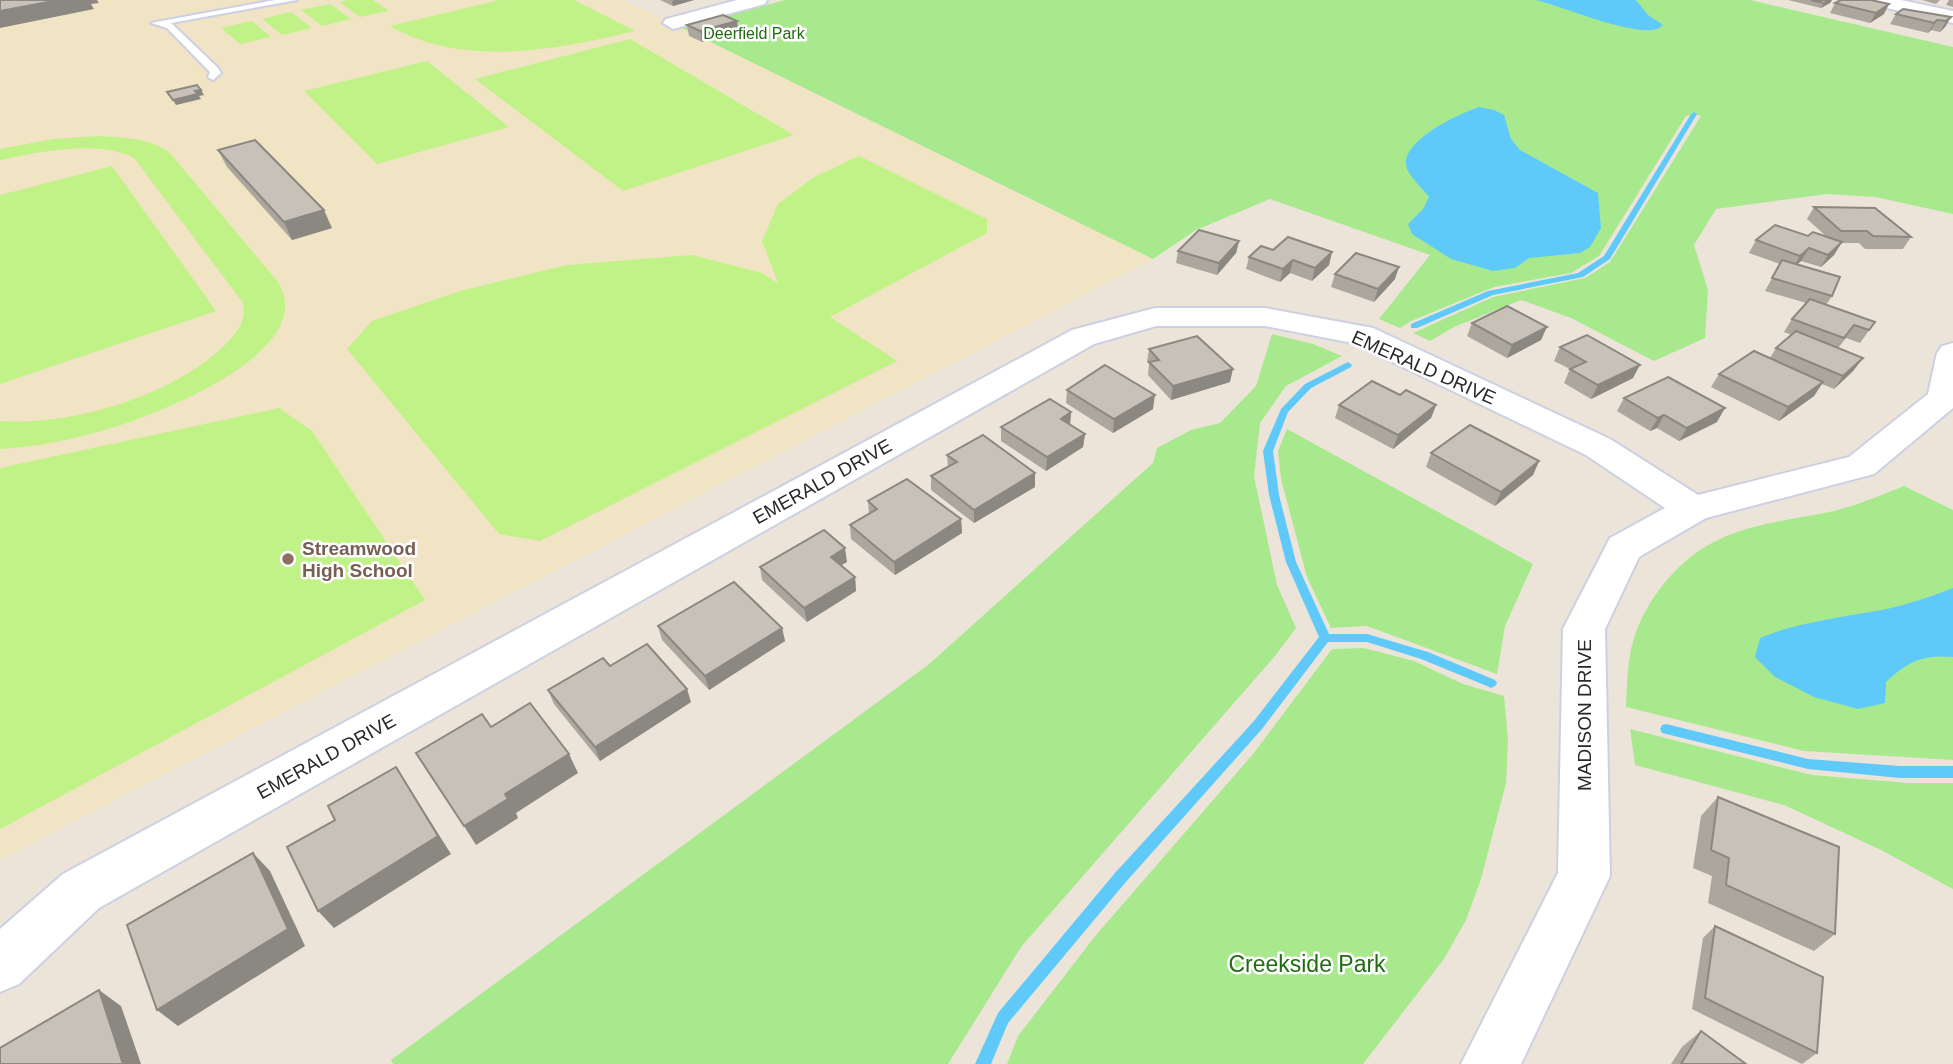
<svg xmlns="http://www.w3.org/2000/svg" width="1953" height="1064" font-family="Helvetica,sans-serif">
	<rect width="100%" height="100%" fill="#ece4d8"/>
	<!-- education -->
	<polygon fill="#f0e4c5" points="0,0 624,0 1153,259 0,860"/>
	<!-- green -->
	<g fill="#a9e98e">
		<polygon points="785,0 1750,0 1953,47 1953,214 1875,197 1827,194 1716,209 1694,245 1708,290 1705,338 1654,361 1571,318 1521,300 1454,327 1430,341 1413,333 1493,297 1585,278 1610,262 1701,116 1694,114 1686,116 1599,256 1571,273 1494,287 1411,321 1400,328 1379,319 1430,255 1270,199 1196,230 1153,259 682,28"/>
		<polygon points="1272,334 1313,344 1342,356 1286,386 1260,423 1254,476 1277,585 1296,628 1275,656 1021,947 948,1064 393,1064 391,1060 928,665 1153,463 1157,448 1191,430 1220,423 1256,386"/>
		<polygon points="1287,429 1533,564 1505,626 1497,674 1367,626 1331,628 1307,577 1281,479 1278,451"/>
		<path d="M1904 486 1953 510V760L1804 751 1626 707C1627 684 1627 660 1634 638 1648 595 1682 555 1724 537 1759 522 1797 519 1834 511 1858 505 1881 495 1904 486Z"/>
		<polygon points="1364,648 1414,661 1463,684 1504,696 1508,740 1506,783 1481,879 1466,920 1444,959 1363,1064 1007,1064 1018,1036 1096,935 1253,754 1332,649"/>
		<polygon points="1630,729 1812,775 1909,783 1953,783 1953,889 1881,850 1784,805 1635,765"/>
	</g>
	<!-- pitch -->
	<g fill="#c1f288">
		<polygon points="348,0 373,0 389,11 360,17 339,2"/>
		<path d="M500 0H574L635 31C558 50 461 68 390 26Z"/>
		<polygon points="330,4 351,19 322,26 301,10"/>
		<polygon points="291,12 312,28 282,35 262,19"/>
		<polygon points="252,21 271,37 240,44 221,28"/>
		<polygon points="630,39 794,135 623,191 475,79"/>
		<polygon points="427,61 509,127 377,164 304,91"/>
		<path d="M97 136C123 137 147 138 169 152L278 282C321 351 158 414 111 428 75 439 37 447 0 449V421C72 426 173 396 225 345 237 333 247 320 243 303L134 158C99 139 37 152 0 160V149L53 139Z"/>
		<polygon points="859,156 987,219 987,233 830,317 897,361 540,541 499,534 347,349 372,321 460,291 567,265 692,255 762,273 778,283 762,241 778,204 814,177"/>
		<polygon points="112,166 216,311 0,384 0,195"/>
		<polygon points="279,408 312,431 425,600 0,829 0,468"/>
	</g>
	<!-- water -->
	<g fill="#5fcafa">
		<path d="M1536 0H1636L1648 15 1663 25C1649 44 1559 5 1536 0Z"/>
		<path d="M1479 107 1494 110 1504 115 1511 139 1520 150 1598 193 1601 228 1590 247 1580 253 1529 258 1515 268 1493 271 1451 259 1412 234 1408 224 1423 209 1429 197C1423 189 1413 180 1408 171 1394 143 1459 114 1479 107Z"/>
		<path d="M1953 588V657C1923 654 1907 662 1886 682L1885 703 1858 709 1814 697 1775 677 1755 657 1760 638C1796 623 1832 619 1870 612 1898 608 1927 598 1953 588Z"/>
	</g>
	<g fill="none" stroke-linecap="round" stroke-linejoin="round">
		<!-- stream -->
		<g fill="#5fcafa" fill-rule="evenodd">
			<polygon points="1694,112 1697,114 1610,259 1583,277 1493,295 1417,328 1411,328 1411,324 1488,291 1578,273 1604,256 1691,114"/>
			<polygon points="1348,362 1352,365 1351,367 1311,388 1288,412 1273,451 1279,495 1296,562 1329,634 1367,634 1428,652 1495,680 1497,683 1495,686 1491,688 1487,686 1421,659 1367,642 1328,642 1262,729 1125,883 1008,1023 991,1064 975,1064 998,1013 1115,873 1254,721 1319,637 1286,562 1269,495 1263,451 1281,409 1305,384"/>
			<polygon points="1666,724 1808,759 1900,766 1953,766 1953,778 1900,778 1808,769 1662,733 1660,729 1662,725"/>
		</g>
		<defs>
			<polygon id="lane" points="275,0 297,0 171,23 218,68 221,73 213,80 208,77 210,72 167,28 151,23"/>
			<g id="street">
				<polygon points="737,0 767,0 765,4 673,29 663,23 666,19"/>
				<polygon points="1867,0 1901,0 1953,11 1953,23 1869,4"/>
				<polygon points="1155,308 1265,308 1373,328 1610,439 1698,495 1849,457 1928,394 1937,353 1942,346 1953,343 1953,408 1874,474 1706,518 1639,557 1605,629 1610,876 1521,1064 1461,1064 1558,873 1563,629 1610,538 1665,508 1586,455 1353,343 1265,326 1156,326 1094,344 99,908 19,984 0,992 0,929 63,874 1072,330"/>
			</g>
		</defs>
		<!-- lane casing -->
		<use href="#lane" stroke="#cdd0e3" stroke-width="4"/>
		<!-- street casing -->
		<use href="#street" stroke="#cdd0e3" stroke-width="4"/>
		<!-- lane -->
		<use href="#lane" fill="#fff" fill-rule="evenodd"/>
		<!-- street -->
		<use href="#street" fill="#fff" fill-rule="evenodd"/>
	</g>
	<!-- wall -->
	<g fill="#aba69e">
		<polygon points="660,0 694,0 673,6"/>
		<polygon points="1788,0 1832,0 1830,3 1821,8"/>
		<polygon points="1922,0 1940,0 1936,4"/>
		<polygon points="1949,0 1953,0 1953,7 1946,5"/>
		<polygon points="1835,3 1884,14 1870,23 1830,13"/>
		<polygon points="1896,14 1951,17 1945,27 1940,32 1931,30 1928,33 1890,24"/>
		<polygon points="737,21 738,31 702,42 689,36 687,25"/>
		<polygon points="218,150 332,228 292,240 227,167"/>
		<polygon points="1814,207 1911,237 1903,249 1865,249 1859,243 1841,243 1834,255 1821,267 1801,261 1797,265 1832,296 1826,305 1875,322 1860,343 1846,338 1838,348 1863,358 1853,371 1834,389 1822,384 1814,396 1779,421 1711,387 1719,374 1770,358 1776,348 1792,335 1784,332 1792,319 1806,303 1765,291 1780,264 1749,253 1756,240 1808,236 1827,237 1807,219"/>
		<polygon points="1239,241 1236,253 1217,275 1176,263 1178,251"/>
		<polygon points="1273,250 1332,252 1329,265 1312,281 1290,273 1280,282 1246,269 1249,257"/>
		<polygon points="1335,274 1395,279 1374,302 1331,287"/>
		<polygon points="1472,323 1541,340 1507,358 1467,336"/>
		<polygon points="1560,347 1633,378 1591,399 1564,383 1570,369 1554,361"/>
		<polygon points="1149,349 1230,382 1171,400 1148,375 1149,364 1147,362"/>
		<polygon points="1067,390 1153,409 1113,433 1066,403"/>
		<polygon points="1400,395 1436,405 1431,418 1393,449 1335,418 1339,405"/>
		<polygon points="1624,398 1717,422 1679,441 1657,428 1650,431 1617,411"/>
		<polygon points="1071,412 1070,425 1085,434 1083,447 1046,471 1001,441 1001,427"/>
		<polygon points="1431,453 1539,461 1533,475 1495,506 1426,467"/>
		<polygon points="947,455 1035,487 974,523 931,490 931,476 948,467"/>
		<polygon points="868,501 961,519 962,533 895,575 851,539 850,525 869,514"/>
		<polygon points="847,562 841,565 855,577 856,591 807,622 762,580 760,567"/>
		<polygon points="658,626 782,628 785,641 709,690 662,640"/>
		<polygon points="548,690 691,702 600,761 554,704"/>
		<polygon points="1718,797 1835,934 1814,951 1708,903 1712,876 1693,868 1701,816"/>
		<polygon points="1715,926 1817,1053 1802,1064 1692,1009 1703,938"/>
		<polygon points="1701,1031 1746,1064 1671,1064 1682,1047"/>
	</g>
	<!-- shaded-wall -->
	<g fill="#8b8781">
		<polygon points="59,0 97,0 99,3 91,4 94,9 0,28 0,11"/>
		<polygon points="675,0 694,0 673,6 672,1"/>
		<polygon points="1829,0 1832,0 1830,3 1821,8 1824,3"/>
		<polygon points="1889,4 1884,14 1870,23 1876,13"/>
		<polygon points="1951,17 1945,27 1940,32 1946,21"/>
		<polygon points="1937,20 1931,30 1928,33 1934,23"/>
		<polygon points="737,21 738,31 702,42 700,31"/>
		<polygon points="201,90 204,95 199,96 201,99 176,105 173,100"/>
		<polygon points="324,210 332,228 292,240 284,222"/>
		<polygon points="1239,241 1236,253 1217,275 1219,263"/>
		<polygon points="1842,242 1834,255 1821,267 1828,255"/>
		<polygon points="1809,248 1801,261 1793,268 1800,256"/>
		<polygon points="1332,252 1329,265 1312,281 1315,268"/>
		<polygon points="1293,260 1290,273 1280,282 1283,269"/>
		<polygon points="1399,267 1395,279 1374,302 1378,289"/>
		<polygon points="1547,327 1541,340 1507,358 1512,345"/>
		<polygon points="1863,358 1853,371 1834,389 1843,376"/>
		<polygon points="1640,365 1633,378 1591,399 1598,385"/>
		<polygon points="1233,369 1230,382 1171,400 1173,386"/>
		<polygon points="1823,382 1814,396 1779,421 1788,407"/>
		<polygon points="1155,395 1153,409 1113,433 1114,419"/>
		<polygon points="1436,405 1431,418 1393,449 1398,435"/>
		<polygon points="1725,408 1717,422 1679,441 1687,428"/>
		<polygon points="1071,412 1070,425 1061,419"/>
		<polygon points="1664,415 1657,428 1650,431 1658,418"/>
		<polygon points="1085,434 1083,447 1046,471 1047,457"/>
		<polygon points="1539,461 1533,475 1495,506 1501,492"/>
		<polygon points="1035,473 1035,487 974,523 974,510"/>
		<polygon points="961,519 962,533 895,575 894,562"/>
		<polygon points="845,548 847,562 833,570 831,557"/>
		<polygon points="855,577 856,591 807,622 804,608"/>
		<polygon points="782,628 785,641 709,690 705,676"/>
		<polygon points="687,689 691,702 600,761 595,747"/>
		<polygon points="569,754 578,773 516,813 518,818 476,845 464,826 505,794"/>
		<polygon points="396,767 451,854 334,928 318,911"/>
		<polygon points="253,853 270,871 305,946 178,1026 157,1010"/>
		<polygon points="99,990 121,1006 141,1064 123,1064"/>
	</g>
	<!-- building -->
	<g fill="#c7c1b8" stroke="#8b8781" stroke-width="2">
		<polygon points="0,0 59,0 0,11"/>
		<polygon points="1811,0 1829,0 1824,3"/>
		<polygon points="1841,0 1871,0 1889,4 1876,13 1835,3"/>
		<polygon points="1903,9 1951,17 1946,21 1937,20 1934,23 1896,14"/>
		<polygon points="723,15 737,21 700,31 687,25"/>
		<polygon points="197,85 201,90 195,91 198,94 173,100 167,92"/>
		<polygon points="255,140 324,210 284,222 218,150"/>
		<polygon points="1814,207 1875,208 1911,237 1873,236 1867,231 1841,231"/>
		<polygon points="1775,225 1808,236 1813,232 1842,242 1828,255 1809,248 1800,256 1756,240"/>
		<polygon points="1199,230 1239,241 1219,263 1178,251"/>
		<polygon points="1288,237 1332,252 1315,268 1293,260 1283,269 1249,257 1261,246 1273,250"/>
		<polygon points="1356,253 1399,267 1378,289 1335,274"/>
		<polygon points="1782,260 1840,277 1832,296 1772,278"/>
		<polygon points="1810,299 1875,322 1869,330 1854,325 1844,338 1792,319"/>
		<polygon points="1507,306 1547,327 1512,345 1472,323"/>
		<polygon points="1796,331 1863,358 1843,376 1776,348"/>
		<polygon points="1587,335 1640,365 1598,385 1570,369 1586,362 1560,347"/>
		<polygon points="1197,336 1233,369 1173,386 1149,362 1159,360 1149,349"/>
		<polygon points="1754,351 1823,382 1788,407 1719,374"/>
		<polygon points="1105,365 1155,395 1114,419 1067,390"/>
		<polygon points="1668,377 1725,408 1687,428 1664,415 1658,418 1624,398"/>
		<polygon points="1372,381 1400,395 1406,390 1436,405 1398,435 1339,405"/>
		<polygon points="1050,399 1071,412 1061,419 1085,434 1047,457 1001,427"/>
		<polygon points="1470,425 1539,461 1501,492 1431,453"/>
		<polygon points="983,435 1035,473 974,510 931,476 957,462 947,455"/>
		<polygon points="907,479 961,519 894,562 850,525 877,509 868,501"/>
		<polygon points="824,530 845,548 831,557 855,577 804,608 760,567"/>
		<polygon points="734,582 782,628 705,676 658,626"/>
		<polygon points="647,644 687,689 595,747 548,690 603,658 610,666"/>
		<polygon points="530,703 569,754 505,794 508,799 464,826 416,753 482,714 491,727"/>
		<polygon points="396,767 438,836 318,911 287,847 335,820 328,806"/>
		<polygon points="1718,797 1839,847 1835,934 1726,885 1729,858 1711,850"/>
		<polygon points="253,853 288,929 157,1010 127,925"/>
		<polygon points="1715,926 1823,977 1817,1053 1705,998"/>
		<polygon points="99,990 123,1064 0,1064 0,1048"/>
		<polygon points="1701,1031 1746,1064 1681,1064"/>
	</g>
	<!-- markers -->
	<circle fill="#8d6e63" stroke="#fff" stroke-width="2.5" cx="288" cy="559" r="7"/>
	<g text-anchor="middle" stroke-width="5" stroke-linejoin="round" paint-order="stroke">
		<!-- far-park labels -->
		<g font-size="16" fill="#216b12" stroke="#fff">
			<text x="754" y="39">Deerfield Park</text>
		</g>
		<!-- street labels -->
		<g font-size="19" fill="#282828" stroke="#fff">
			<text transform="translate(1424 367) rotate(24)" y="7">EMERALD DRIVE</text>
			<text transform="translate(822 481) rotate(-29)" y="7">EMERALD DRIVE</text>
			<text transform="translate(1584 715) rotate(-90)" y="7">MADISON DRIVE</text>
			<text transform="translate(326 756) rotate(-29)" y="7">EMERALD DRIVE</text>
		</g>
		<!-- education labels -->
		<g font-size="19" font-weight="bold" fill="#785e54" stroke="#fff" text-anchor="start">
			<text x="302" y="555">Streamwood<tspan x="302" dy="22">High School</tspan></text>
		</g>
		<!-- near-park labels -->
		<g font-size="23" fill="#216b12" stroke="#fff">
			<text x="1307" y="972">Creekside Park</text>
		</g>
	</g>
</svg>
